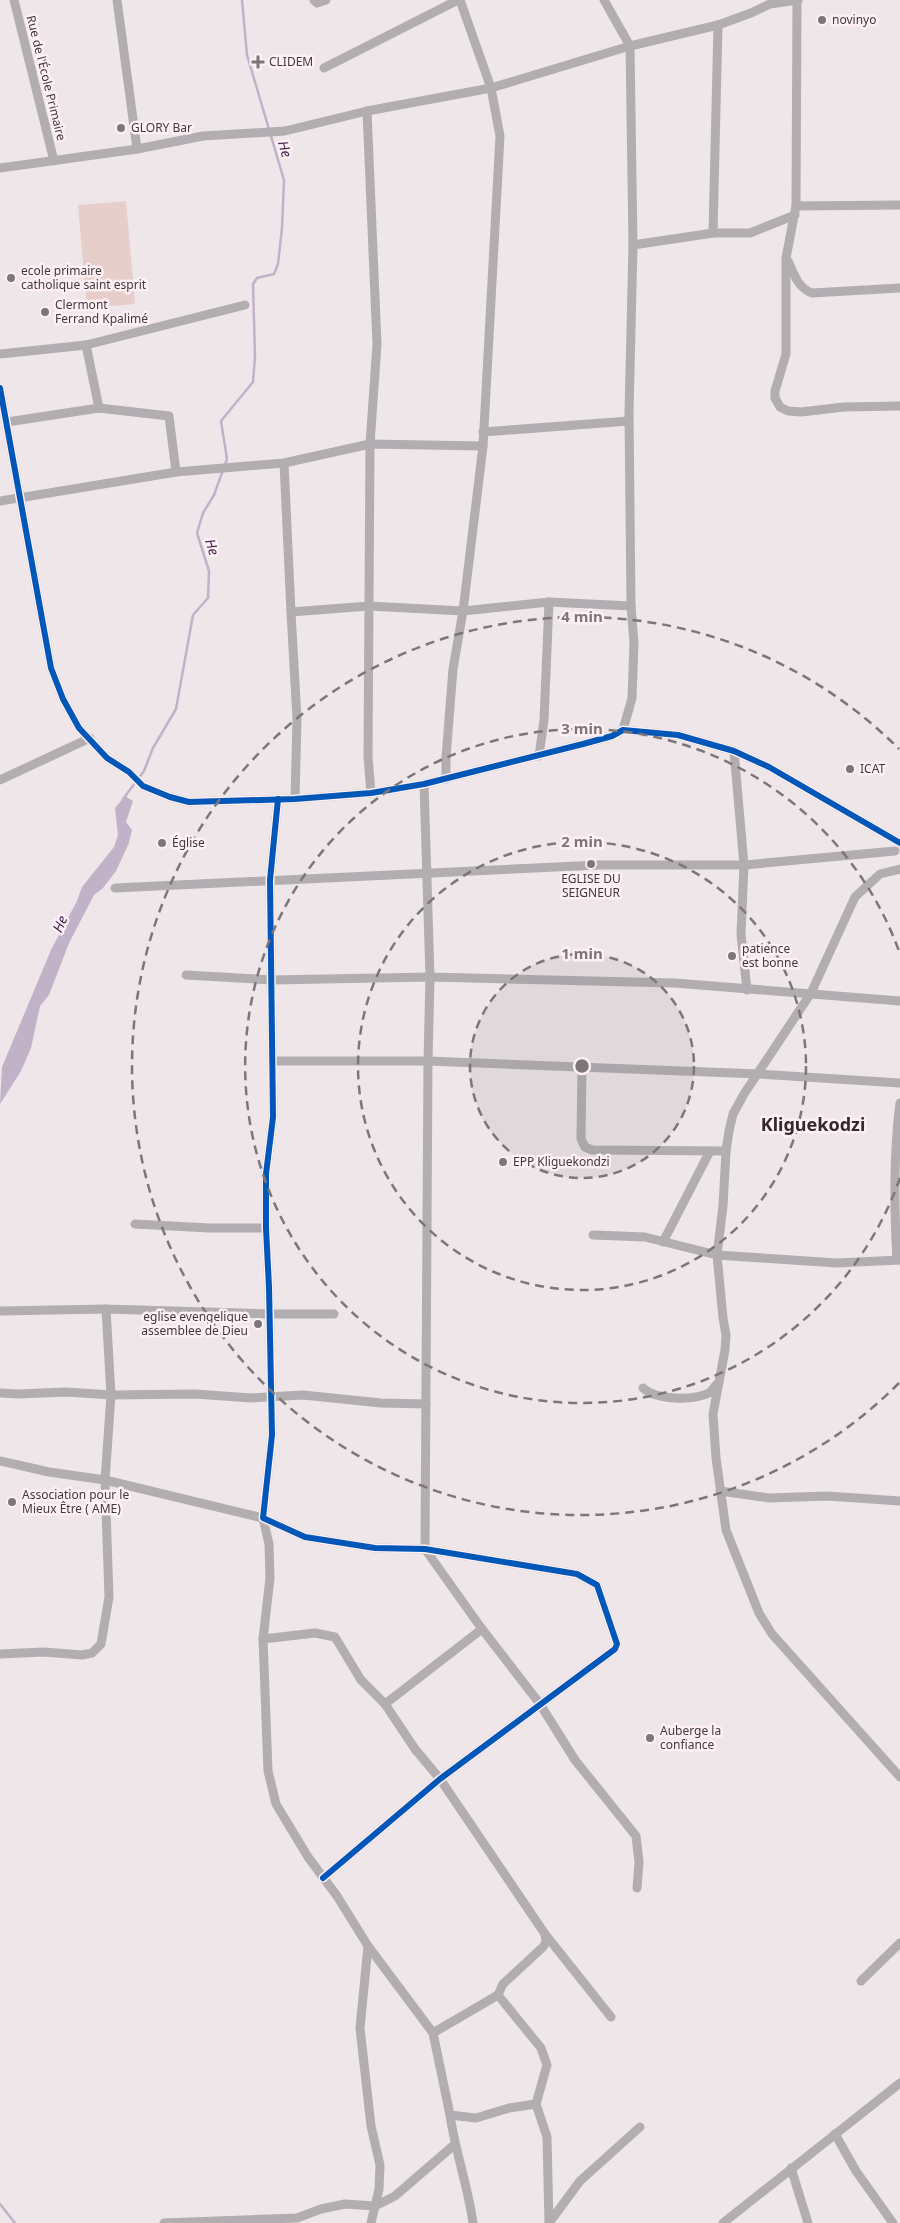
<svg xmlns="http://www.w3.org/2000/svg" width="900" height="2223" font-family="'Noto Sans',sans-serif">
	<rect width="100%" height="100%" fill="#eee6e9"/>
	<!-- green -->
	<polygon fill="#e6ceca" points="126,201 135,304 87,308 78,205"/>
	<!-- water -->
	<polygon fill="#c2b2c7" points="125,796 133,801 126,822 132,830 129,843 116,871 103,888 94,895 69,943 49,995 40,1006 31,1048 21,1071 0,1104 2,1067 51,950 77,901 82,887 114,847 118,835 115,808"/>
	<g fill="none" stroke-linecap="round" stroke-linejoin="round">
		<!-- stream -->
		<g stroke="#c2b2c7" stroke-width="2.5">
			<polyline points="123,799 144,771 153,748 176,709 193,615 208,598 209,571 197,533 203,513 214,495 227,459 221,421 253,382 255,356 253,284 257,278 274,274 278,264 282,228 284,180 247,55 242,0"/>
			<polyline points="0,2204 15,2223"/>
		</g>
		<!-- street -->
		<g stroke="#b2adb1" stroke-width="9">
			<polyline points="14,0 54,161"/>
			<polyline points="117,0 137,149"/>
			<polyline points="314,0 317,3 326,0"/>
			<polyline points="604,0 630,46 633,245 629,413 631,606 634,643 632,698 623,730"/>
			<polyline points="797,0 796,206 786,258 786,354 775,391 775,398 780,407 788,411 801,412 844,407 900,406"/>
			<polyline points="324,68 458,0"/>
			<polyline points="367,111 377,344 370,444 368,757 371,793"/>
			<polyline points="0,168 137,149 203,136 285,131 367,111 491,88 630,46 718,25 751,13 770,4 798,0"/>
			<polyline points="796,206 900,205"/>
			<polyline points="713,233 718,25"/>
			<polyline points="633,245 713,233 750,233 795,215"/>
			<path d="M788 261C794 274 798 288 812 293L900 288"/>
			<polyline points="86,345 99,408"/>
			<polyline points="0,354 86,345 245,305"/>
			<polyline points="0,388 51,668 63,699 79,728 107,758 129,772 143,786 170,797 189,802 295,799 371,793 424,784 583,744 612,736 623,730 678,735 734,751 769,767 900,843"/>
			<polyline points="7,422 99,408 169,416 176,472"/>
			<polyline points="483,432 629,421"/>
			<polyline points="284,463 291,612 369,606 463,611 549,602 631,606"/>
			<polyline points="0,501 176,472 284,463 370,444 483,446"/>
			<polyline points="291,612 297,719 295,799"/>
			<polyline points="734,751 744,865 741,934 747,990"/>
			<polyline points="539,756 544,720 549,602"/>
			<polyline points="446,779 446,757 453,669 463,611 483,446 500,136 491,88 460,0"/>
			<polyline points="0,780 90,738"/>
			<polyline points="424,784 430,977 428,1061 425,1549 482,1629 540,1704 575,1760 636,1836 639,1862 637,1888"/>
			<polyline points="278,799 270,880 273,1117 266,1174 266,1228 269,1287 272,1435 263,1518 305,1537 375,1548 425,1549 577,1574 597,1585 617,1644 615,1649 440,1779 323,1878"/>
			<polyline points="900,869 880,874 855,897 811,993 744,1094 733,1114 729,1131 726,1151 723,1206 717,1255 723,1318 726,1335 725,1350 713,1414 716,1458 726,1530 759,1613 772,1634 900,1777"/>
			<polyline points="115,888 599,865 744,865 895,851"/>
			<polyline points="186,975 272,980 430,977 675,983 900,1001"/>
			<polyline points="273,1061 428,1061 759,1074 900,1083"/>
			<polyline points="582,1068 581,1139 585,1147 592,1150 726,1151"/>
			<polyline points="135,1224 209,1228 266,1228"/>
			<polyline points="593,1235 645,1237 717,1255 837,1263 900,1260"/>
			<polyline points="663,1242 710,1151"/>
			<path d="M897 1260C894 1207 893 1155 900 1103"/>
			<polyline points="0,1311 106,1309 269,1314 334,1314"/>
			<path d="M643 1388C656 1400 692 1401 709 1393 712 1391 715 1386 717 1384"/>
			<polyline points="0,1393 19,1394 66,1392 111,1395 106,1309"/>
			<polyline points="0,1461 49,1472 105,1480 263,1518 269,1544 270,1578 263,1639 268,1771 276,1804 308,1857 337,1896 368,1946 433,2033 450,2115 476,2118 509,2108 536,2104 547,2065 541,2048 498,1995 503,1984 543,1947 546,1942 545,1934"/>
			<polyline points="720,1491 769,1498 827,1496 900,1501"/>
			<polyline points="263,1639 315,1633 335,1637 361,1680 385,1704 415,1749 440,1779 545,1934 611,2017"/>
			<polyline points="0,1654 44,1652 82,1655 92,1653 101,1644 109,1597 105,1480 111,1395 195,1394 251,1398 303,1395 381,1403 426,1404"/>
			<polyline points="385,1704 482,1629"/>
			<polyline points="368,1946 360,2028 371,2126 380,2165 379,2189 371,2223"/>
			<polyline points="861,1981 900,1943"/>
			<polyline points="433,2033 498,1995"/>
			<polyline points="536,2104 547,2137 549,2223"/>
			<path d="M450 2115C455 2151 468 2186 473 2223"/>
			<polyline points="835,2134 856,2171 893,2223"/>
			<polyline points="791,2168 808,2223"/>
			<polyline points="164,2223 297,2218 321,2209 345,2204 375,2206 395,2196 454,2145"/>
			<polyline points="549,2223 580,2181 640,2127"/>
			<polyline points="723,2223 900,2083"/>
		</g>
		<defs>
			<g id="cycleway">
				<polyline points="0,388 51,668 63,699 79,728 107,758 129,772 143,786 170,797 189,802 295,799 371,793 424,784 583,744 612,736 623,730 678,735 734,751 769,767 900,843"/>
				<polyline points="278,799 270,880 273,1117 266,1174 266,1228 269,1287 272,1435 263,1518 305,1537 375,1548 425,1549 577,1574 597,1585 617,1644 615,1649 440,1779 323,1878"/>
			</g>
		</defs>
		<!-- cycleway casing -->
		<use href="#cycleway" stroke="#fff0f5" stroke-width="9"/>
		<!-- cycleway -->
		<use href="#cycleway" stroke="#0057b8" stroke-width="6"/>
	</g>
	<!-- distance rings -->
	<circle cx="582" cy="1066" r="112" fill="#7d7679" fill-opacity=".12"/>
	<g fill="none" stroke="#7d7679" stroke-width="2.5" stroke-dasharray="9 6">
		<circle cx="582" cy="1066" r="112"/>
		<circle cx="582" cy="1066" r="224"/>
		<path d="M900 1178A337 337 0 1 1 900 954"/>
		<path d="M899 1383A449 449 0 1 1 899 749"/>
	</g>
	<!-- markers -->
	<g fill="#7d7679" stroke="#fff0f5" stroke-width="2">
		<circle cx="822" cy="20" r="5"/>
		<path d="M255.5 54.5h5v5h5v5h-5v5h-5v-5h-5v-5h5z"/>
		<circle cx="121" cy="128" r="5"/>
		<circle cx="11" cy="278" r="5"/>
		<circle cx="45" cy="312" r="5"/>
		<circle cx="850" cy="769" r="5"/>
		<circle cx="162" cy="843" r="5"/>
		<circle cx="591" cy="864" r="5"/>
		<circle cx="732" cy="956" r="5"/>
		<circle cx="503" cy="1162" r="5"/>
		<circle cx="258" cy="1324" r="5"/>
		<circle cx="12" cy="1502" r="5"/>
		<circle cx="650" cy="1738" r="5"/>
	</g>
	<g text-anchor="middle" stroke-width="5" stroke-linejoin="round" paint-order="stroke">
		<!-- poi labels -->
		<g font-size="12" fill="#403a3c" stroke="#fff0f5" text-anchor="start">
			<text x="832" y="24">novinyo</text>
			<text x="269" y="66">CLIDEM</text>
			<text x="131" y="132">GLORY Bar</text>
			<text x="21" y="275">ecole primaire<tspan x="21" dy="14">catholique saint esprit</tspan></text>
			<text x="55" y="309">Clermont<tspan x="55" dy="14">Ferrand Kpalimé</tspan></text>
			<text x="860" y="773">ICAT</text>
			<text x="172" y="847">Église</text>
			<text x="591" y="883" text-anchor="middle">EGLISE DU<tspan x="591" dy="14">SEIGNEUR</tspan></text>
			<text x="742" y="953">patience<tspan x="742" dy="14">est bonne</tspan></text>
			<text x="513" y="1166">EPP Kliguekondzi</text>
			<text x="248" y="1321" text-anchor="end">eglise evengelique<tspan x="248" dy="14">assemblee de Dieu</tspan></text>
			<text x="22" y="1499">Association pour le<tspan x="22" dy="14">Mieux Être ( AME)</tspan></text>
			<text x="660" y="1735">Auberge la<tspan x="660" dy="14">confiance</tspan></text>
		</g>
		<!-- street labels -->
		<g font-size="12" fill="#403a3c" stroke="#fff0f5">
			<text transform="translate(46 78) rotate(76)" y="4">Rue de l'École Primaire</text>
		</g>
		<!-- water labels -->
		<g font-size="14" font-style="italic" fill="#41264e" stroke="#fff0f5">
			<text transform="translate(285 149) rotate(73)" y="5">He</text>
			<text transform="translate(212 547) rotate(72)" y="5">He</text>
			<text transform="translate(60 924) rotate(-66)" y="5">He</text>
		</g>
		<!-- district labels -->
		<g font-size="18" font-weight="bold" fill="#34292d" stroke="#fff0f5">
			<text x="813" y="1131">Kliguekodzi</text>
		</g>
	</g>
	<circle cx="582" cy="1066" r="8" fill="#7d7679" stroke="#fff0f5" stroke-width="2.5"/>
	<g font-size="15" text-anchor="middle" font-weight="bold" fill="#7d7679" stroke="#fff0f5" stroke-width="5" stroke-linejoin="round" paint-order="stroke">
		<text x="582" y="622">4 min</text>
		<text x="582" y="734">3 min</text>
		<text x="582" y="847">2 min</text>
		<text x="582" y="959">1 min</text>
	</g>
</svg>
